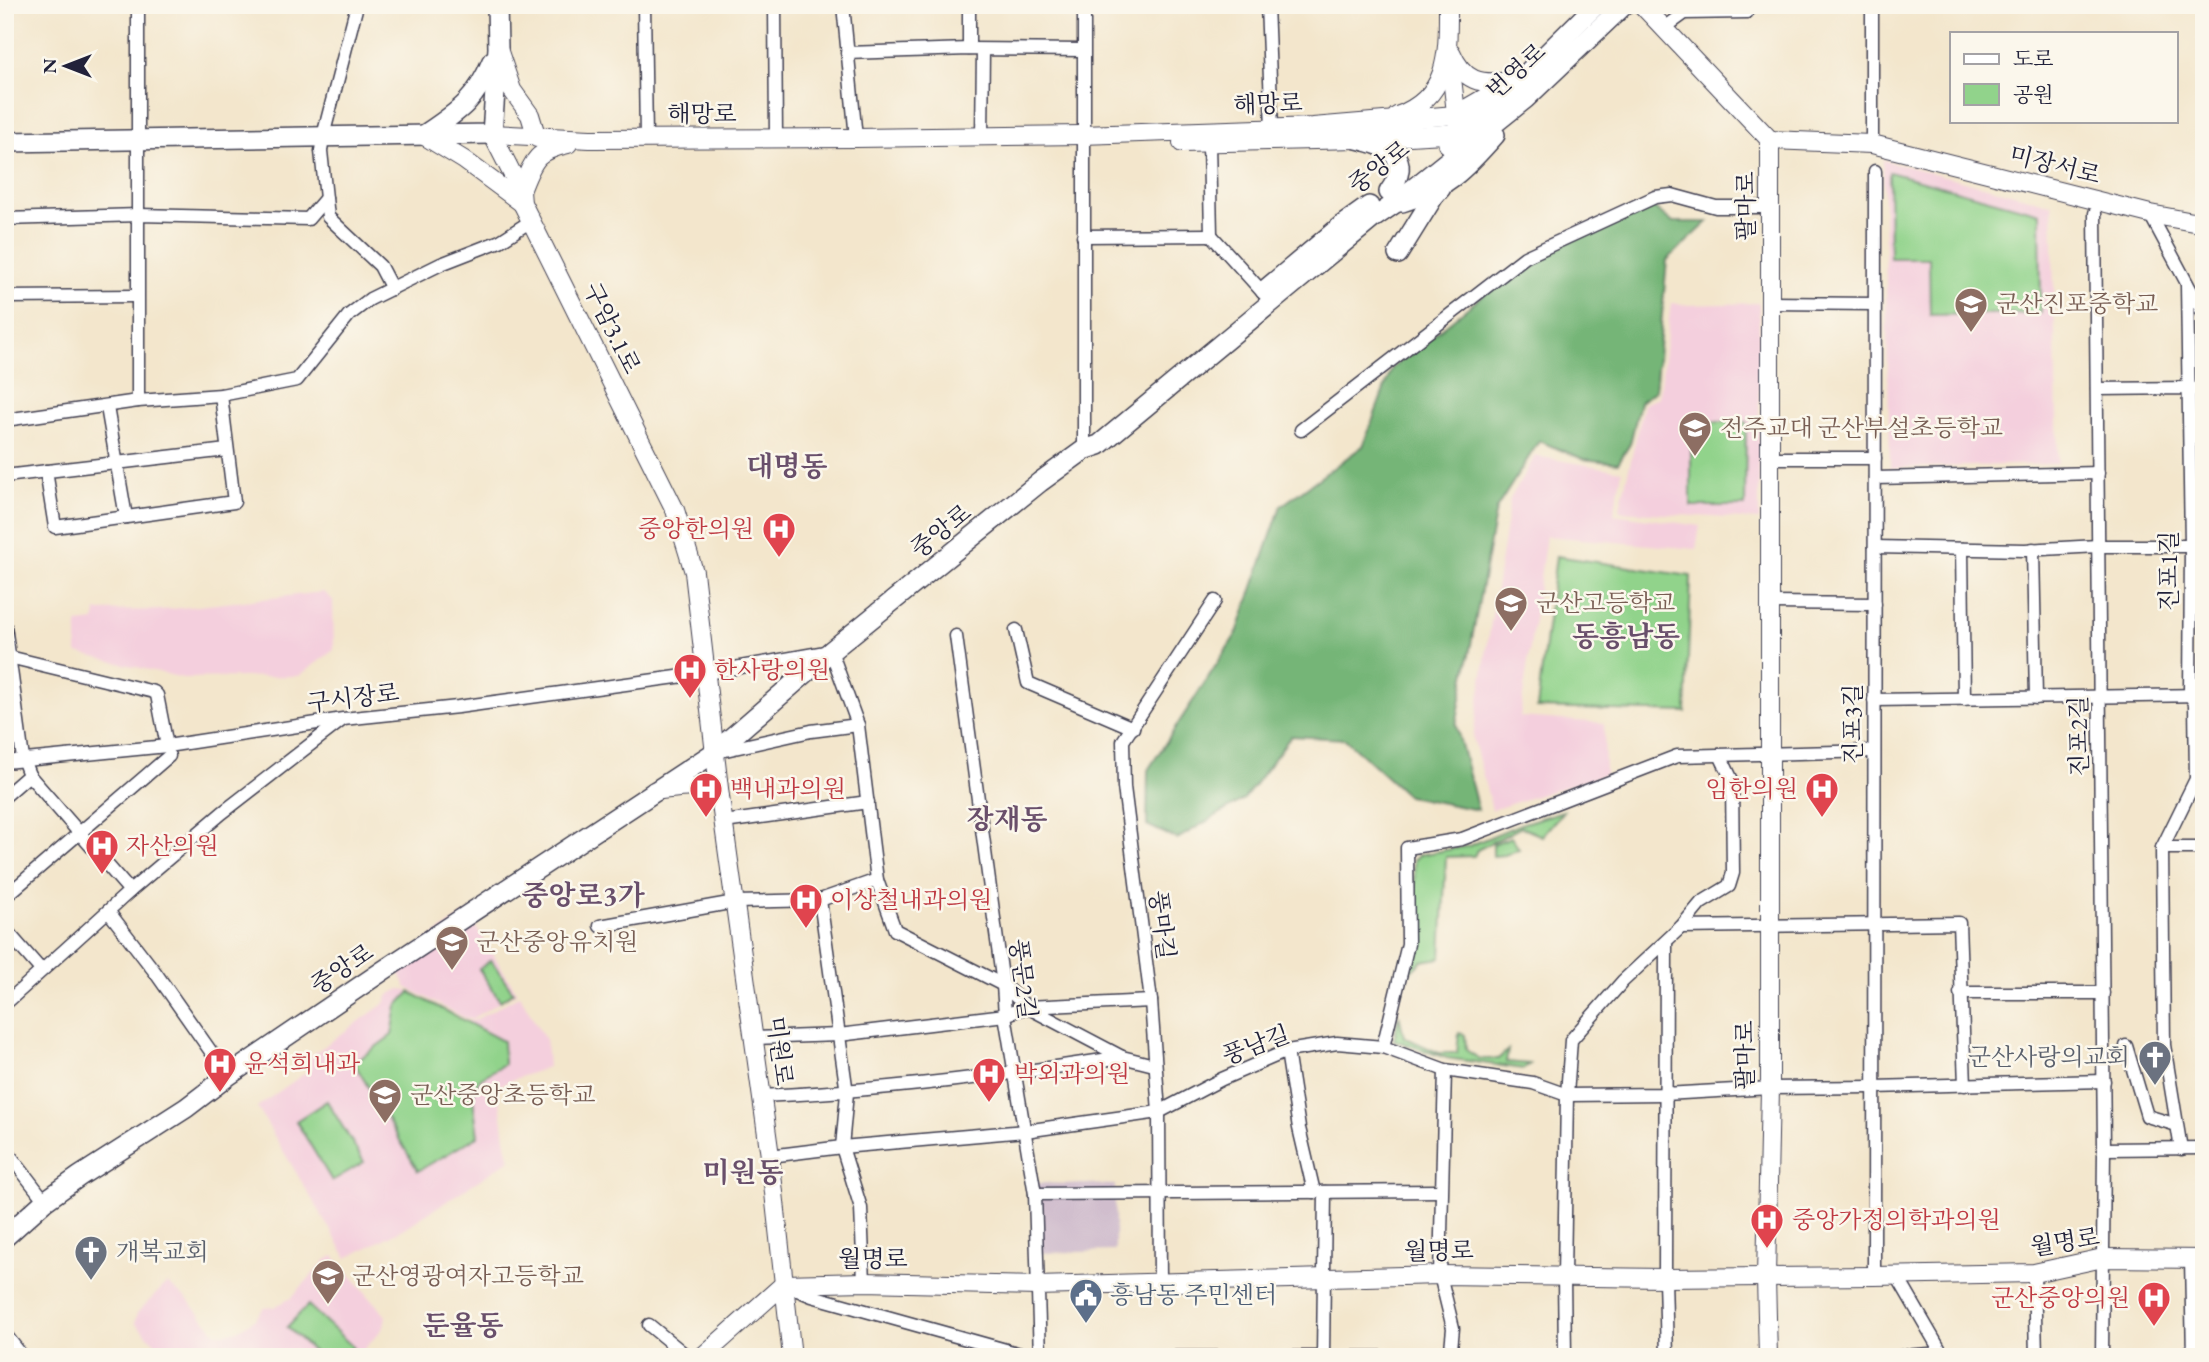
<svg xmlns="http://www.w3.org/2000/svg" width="2209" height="1362" font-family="'EB Garamond','Noto Serif KR',serif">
	<rect width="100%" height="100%" fill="#fbf7ec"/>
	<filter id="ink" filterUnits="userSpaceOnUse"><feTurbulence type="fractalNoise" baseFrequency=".0143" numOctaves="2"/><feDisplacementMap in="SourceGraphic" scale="14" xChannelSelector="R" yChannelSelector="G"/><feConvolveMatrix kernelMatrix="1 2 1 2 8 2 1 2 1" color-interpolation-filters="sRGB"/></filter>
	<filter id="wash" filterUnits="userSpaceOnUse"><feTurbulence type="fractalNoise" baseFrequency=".00686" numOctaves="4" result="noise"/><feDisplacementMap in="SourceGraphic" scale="28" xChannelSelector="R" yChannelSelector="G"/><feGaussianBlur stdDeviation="1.57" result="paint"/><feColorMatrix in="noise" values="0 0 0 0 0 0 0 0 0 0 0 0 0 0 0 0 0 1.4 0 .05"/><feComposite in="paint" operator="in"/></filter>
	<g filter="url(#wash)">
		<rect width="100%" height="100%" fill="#f3e6cc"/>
		<!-- built -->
		<g fill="#f4cfdd">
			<polygon points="1883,160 2052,204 2058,464 1890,468"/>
			<polygon points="1671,303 1687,305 1759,303 1759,520 1619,511 1644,404 1659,397"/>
			<polygon points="1535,456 1622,471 1614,514 1700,526 1696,549 1546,536 1520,717 1604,723 1605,774 1492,810 1473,738 1510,499"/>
			<polygon points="324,592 333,600 334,650 299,676 183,678 77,653 77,623 95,621 96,611 162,610"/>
			<polygon points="467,913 517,992 471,1019 467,1019 406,987 395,962"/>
			<polygon points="400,989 406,990 468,1021 475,1020 520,995 546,1041 548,1067 504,1083 498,1088 506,1144 510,1160 405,1228 347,1258 257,1107 308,1071 302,1062 385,1003 389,995"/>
			<polygon points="334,1256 386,1316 384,1327 357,1357 169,1357 135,1323 137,1313 167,1283 188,1300 216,1333 225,1333 238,1330 255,1319 264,1308 274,1307 291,1298 326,1260"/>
		</g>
		<!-- industrial -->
		<polygon fill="#d0bdcd" points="1036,1183 1115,1185 1115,1251 1037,1253"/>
		<!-- green -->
		<g fill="#91d38b" stroke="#5a7a63" stroke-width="2">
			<polygon points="1889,172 2040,213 2041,313 1930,315 1929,258 1890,258"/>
			<polygon points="1691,422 1746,422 1745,506 1691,506"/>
			<polygon points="1556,556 1691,576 1686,712 1537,708"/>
			<polygon points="1563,811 1542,836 1521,827 1477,850 1474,856 1446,857 1441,958 1422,961 1408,974 1416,943 1414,860 1419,855 1469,846 1521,824"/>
			<polygon points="1511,837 1519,849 1505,855 1493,856 1493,844"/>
			<polygon points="491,960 513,992 500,1001 479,969"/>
			<polygon points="410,992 503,1041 504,1064 481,1078 475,1087 473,1099 478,1136 418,1171 354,1063 392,1035 397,1006"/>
			<polygon points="1399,1015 1404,1037 1439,1053 1457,1053 1459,1033 1465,1035 1466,1050 1480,1059 1498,1059 1508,1050 1506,1062 1530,1064 1524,1069 1447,1058 1394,1040"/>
			<polygon points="327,1101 364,1162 332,1181 296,1121"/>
			<polygon points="308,1305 353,1347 345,1357 319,1357 287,1327"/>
		</g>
		<!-- forest -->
		<polygon fill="#74b577" stroke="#4b6c59" stroke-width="2" points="1651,205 1672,222 1708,222 1667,260 1655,391 1640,402 1630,444 1618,463 1583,459 1539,441 1496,509 1456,725 1478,810 1408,796 1345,739 1291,736 1244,799 1177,839 1147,825 1148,770 1237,633 1281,506 1363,446 1392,368 1531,257"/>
	</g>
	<g filter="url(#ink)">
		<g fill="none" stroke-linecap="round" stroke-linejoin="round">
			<defs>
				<g id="street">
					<polyline points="138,5 138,401"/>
					<polyline points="357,5 323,136 321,151 328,217 380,266 392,289"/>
					<polyline points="644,5 646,138"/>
					<polyline points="775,5 776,138"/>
					<polyline points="843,5 856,138"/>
					<polyline points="1084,5 1084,450"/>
					<polyline points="1267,5 1272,128"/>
					<polyline points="1872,5 1872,144"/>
					<polyline points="1663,29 1685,13 1747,12"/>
					<polyline points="969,49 969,5"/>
					<polyline points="847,53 969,49 1083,50"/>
					<polyline points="982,136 983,50"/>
					<polyline points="1209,143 1211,235"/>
					<polyline points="2095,213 2104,1149 2102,1357"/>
					<polyline points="2150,214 2204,315"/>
					<polyline points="5,219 139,215 308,219 326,198"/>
					<polyline points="1211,235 1267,297"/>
					<polyline points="1083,236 1211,235"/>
					<polyline points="5,297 137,296"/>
					<polyline points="1770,303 1874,304"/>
					<polyline points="2097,389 2189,388 2204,391"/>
					<polyline points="107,407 126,517"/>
					<polyline points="5,420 138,401 221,395 297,380 349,315 370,299 441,264 500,241 531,221"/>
					<polyline points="1301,430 1525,257 1655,197 1672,195 1716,207 1770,207"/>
					<polyline points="1770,458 1875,458"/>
					<polyline points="46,471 55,527 234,502 221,395"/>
					<polyline points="5,476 227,450"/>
					<polyline points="1875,478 2098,473"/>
					<polyline points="1875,547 2025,550 2098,546 2204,546"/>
					<polyline points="1962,549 1964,699"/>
					<polyline points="2033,549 2036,698"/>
					<polyline points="1770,603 1875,604"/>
					<polyline points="5,625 23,759 29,775 5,796"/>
					<polyline points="1016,630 1028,683 1133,728"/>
					<polyline points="956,636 1003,985 1005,1015 1035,1194 1040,1357"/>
					<polyline points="5,656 154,692 157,695 167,746"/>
					<polyline points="1874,700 2204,695"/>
					<polyline points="721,751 811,731 858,725"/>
					<polyline points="5,762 167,746 343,719 458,707 706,673 831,651 858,725 877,880 895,930 1003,985 1027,1007 1122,1057 1154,1065"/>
					<polyline points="29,775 130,891"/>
					<polyline points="724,822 868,802"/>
					<polyline points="2162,848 2204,848"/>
					<polyline points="5,897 169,756"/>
					<polyline points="820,900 847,1093 842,1147 861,1208 864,1282"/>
					<polyline points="108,911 155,972 228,1076"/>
					<polyline points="600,926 735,902 820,900 877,880"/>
					<polyline points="1681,927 1959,923 1965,1085"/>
					<polyline points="5,929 41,970"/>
					<polyline points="1666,942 1665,1278 1667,1357"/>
					<polyline points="1960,993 2103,993"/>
					<polyline points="5,1004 130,891 222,813 342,720"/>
					<polyline points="754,1038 839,1035 1005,1015 1027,1007 1151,1001"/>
					<polyline points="2126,1046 2147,1116 2177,1125"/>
					<polyline points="1383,1047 1408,944 1407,848 1462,839 1677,756 1874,751"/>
					<polyline points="1287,1051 1299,1128 1314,1192"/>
					<polyline points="1445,1070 1440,1275 1453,1328 1451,1349 1446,1357"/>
					<path d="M761 1096C882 1091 1002 1076 1122 1057"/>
					<polyline points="5,1149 45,1201"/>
					<polyline points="2104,1149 2204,1148"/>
					<polyline points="2181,1149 2164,1045 2162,848 2196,779 2195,703 2190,695 2191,546 2187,284"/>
					<polyline points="770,1156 842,1147 1025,1131 1159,1112 1222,1079 1287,1051 1337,1043 1383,1047 1445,1070 1533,1083 1567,1095 1665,1094 1770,1088 1874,1087 2104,1081"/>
					<polyline points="1035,1194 1441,1191"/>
					<polyline points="2191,1259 2193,1357"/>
					<polyline points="2034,1273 2036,1357"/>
					<polyline points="1874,1276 1875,171"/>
					<polyline points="1897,1276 1944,1357"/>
					<polyline points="1160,1281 1159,1112 1151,1001 1124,787 1123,741 1215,601"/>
					<polyline points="790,1287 812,1296 1031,1357"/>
					<polyline points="649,1325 688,1357"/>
					<polyline points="5,1334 23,1357"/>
					<polyline points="1175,1357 1396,1357"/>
					<polyline points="1323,1357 1325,1192"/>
					<polyline points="1565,1357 1564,1276 1567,1095 1571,1040 1623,981 1681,927 1701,903 1729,886 1733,873 1732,780 1720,755"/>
					<polyline points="1892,1357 1942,1353"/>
				</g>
				<g id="secondary">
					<polyline points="1642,5 1770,140 1770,1088 1766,1278 1768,1357"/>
					<polyline points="498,49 512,90 530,115 537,138"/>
					<path d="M1451 52C1464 82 1480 85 1510 81"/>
					<polyline points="1450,60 1457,122"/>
					<path d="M1397 116C1450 97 1448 52 1448 5"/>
					<polyline points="492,134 521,191 522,203 531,221 675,510 694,572 720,797 770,1156 792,1357"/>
					<polyline points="492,134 590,139 856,138 1082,135 1313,127 1455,115 1512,82"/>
					<polyline points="423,135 464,160 522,203"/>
					<polyline points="1770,140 1872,144 2150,214 2204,224"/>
					<polyline points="1182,143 1357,139 1461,133"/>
					<path d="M521 191C533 161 535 151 568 144"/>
					<path d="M654 791C676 789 704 781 720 797"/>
					<polyline points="702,1357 784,1284 864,1282 1037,1286 1440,1275 1665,1278 1874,1276 2034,1273 2103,1258 2204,1259"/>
				</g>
				<g id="primary">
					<path d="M424 135C458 112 476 101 492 61"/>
					<path d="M1357 139C1389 146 1414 157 1389 192"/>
					<polyline points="5,142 492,134 498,48 497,5"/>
					<polyline points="1448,144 1499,101 1596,5"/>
					<path d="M1402 202C1445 190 1466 168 1495 135"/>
					<polyline points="1398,254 1434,196 1441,188"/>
					<polyline points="1265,290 1341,226 1369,206"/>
					<polyline points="5,1237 45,1201 80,1176 186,1108 228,1076 384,970 715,752 831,651 1040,482 1084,450 1099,445 1372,219 1394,204 1525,99 1624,5"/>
				</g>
			</defs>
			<!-- street casing -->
			<use href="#street" stroke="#413f51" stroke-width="15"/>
			<!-- secondary casing -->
			<use href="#secondary" stroke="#413f51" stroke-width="20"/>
			<!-- primary casing -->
			<use href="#primary" stroke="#413f51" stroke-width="22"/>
			<!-- street -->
			<use href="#street" stroke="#fff" stroke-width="12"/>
			<!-- secondary -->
			<use href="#secondary" stroke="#fff" stroke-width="18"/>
			<!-- primary -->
			<use href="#primary" stroke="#fff" stroke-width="19"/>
		</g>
	</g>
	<!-- icons -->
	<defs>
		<symbol id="school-pin" viewBox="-11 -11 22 30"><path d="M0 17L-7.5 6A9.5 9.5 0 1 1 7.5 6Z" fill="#8d6e63" stroke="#fbf7ec"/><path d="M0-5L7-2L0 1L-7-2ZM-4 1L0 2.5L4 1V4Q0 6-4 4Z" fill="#fff"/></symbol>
		<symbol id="hospital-pin" viewBox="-11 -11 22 30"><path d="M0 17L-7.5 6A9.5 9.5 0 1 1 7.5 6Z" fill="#e0444e" stroke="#fbf7ec"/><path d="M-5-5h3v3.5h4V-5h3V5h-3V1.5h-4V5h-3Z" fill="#fff"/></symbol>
		<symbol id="church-pin" viewBox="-11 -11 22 30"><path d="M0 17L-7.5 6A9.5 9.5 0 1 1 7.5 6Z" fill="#6b7280" stroke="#fbf7ec"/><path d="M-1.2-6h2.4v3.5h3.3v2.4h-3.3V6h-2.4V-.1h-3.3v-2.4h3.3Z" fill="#fff"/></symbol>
		<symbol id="civic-pin" viewBox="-11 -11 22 30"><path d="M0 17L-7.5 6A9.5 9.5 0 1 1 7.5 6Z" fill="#5c6f8a" stroke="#fbf7ec"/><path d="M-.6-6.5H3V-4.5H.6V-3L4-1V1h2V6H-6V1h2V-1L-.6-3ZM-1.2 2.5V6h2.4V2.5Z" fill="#fff"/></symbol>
	</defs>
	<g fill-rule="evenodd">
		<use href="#school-pin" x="1952" y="285" width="38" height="52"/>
		<use href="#school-pin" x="1676" y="409" width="38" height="52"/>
		<use href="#hospital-pin" x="760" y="510" width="38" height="52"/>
		<use href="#school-pin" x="1492" y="584" width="38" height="52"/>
		<use href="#hospital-pin" x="671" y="651" width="38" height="52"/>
		<use href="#hospital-pin" x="687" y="770" width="38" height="52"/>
		<use href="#hospital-pin" x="1803" y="770" width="38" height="52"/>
		<use href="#hospital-pin" x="83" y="827" width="38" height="52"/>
		<use href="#hospital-pin" x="787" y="881" width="38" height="52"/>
		<use href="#school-pin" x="433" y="923" width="38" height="52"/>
		<use href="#church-pin" x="2136" y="1038" width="38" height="52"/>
		<use href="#hospital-pin" x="201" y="1045" width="38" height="52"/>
		<use href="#hospital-pin" x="970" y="1055" width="38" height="52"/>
		<use href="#school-pin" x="366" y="1076" width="38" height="52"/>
		<use href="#hospital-pin" x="1748" y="1201" width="38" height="52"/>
		<use href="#church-pin" x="72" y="1233" width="38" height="52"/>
		<use href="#school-pin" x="309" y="1257" width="38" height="52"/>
		<use href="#civic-pin" x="1067" y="1276" width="38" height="52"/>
		<use href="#hospital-pin" x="2135" y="1279" width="38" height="52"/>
	</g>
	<g text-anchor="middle" stroke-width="5" stroke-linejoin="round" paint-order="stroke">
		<!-- street labels -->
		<g font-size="24" fill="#22223b" stroke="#fbf7ec">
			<text transform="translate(1516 71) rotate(-42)" y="8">번영로</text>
			<text transform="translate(1268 104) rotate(-2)" y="8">해망로</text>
			<text x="702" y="122">해망로</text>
			<text transform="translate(2055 165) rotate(14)" y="8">미장서로</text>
			<text transform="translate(1379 167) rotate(-38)" y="8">중앙로</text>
			<text transform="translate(1746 206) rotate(-90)" y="8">팔마로</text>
			<text transform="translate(612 328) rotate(64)" y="8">구암3.1로</text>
			<text transform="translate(941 531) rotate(-39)" y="8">중앙로</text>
			<text transform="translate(2169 571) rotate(-90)" y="8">진포1길</text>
			<text transform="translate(353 698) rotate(-7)" y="8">구시장로</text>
			<text transform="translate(1853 724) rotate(-90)" y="8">진포3길</text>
			<text transform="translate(2079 736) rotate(-91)" y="8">진포2길</text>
			<text transform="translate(1162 925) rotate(83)" y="8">풍마길</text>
			<text transform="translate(342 969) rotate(-34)" y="8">중앙로</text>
			<text transform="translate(1023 979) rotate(83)" y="8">풍문2길</text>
			<text transform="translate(1256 1045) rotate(-20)" y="8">풍남길</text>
			<text transform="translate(780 1051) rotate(83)" y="8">미원로</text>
			<text transform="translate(1745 1055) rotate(-90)" y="8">팔마로</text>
			<text transform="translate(2065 1242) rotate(-9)" y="8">월명로</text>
			<text transform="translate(1439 1251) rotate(-1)" y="8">월명로</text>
			<text x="873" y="1267">월명로</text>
		</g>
		<!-- education labels -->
		<g font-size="24" fill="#785e54" stroke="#fbf7ec" text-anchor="start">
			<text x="1996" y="312">군산진포중학교</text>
			<text x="1720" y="436">전주교대 군산부설초등학교</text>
			<text x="1536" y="611">군산고등학교</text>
			<text x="476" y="950">군산중앙유치원</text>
			<text x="410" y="1103">군산중앙초등학교</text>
			<text x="352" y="1284">군산영광여자고등학교</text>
		</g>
		<!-- health labels -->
		<g font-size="24" fill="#be3a42" stroke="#fbf7ec" text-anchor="start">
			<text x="754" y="537" text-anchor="end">중앙한의원</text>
			<text x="714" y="678">한사랑의원</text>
			<text x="730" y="797">백내과의원</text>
			<text x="1798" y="797" text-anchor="end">임한의원</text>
			<text x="126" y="854">자산의원</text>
			<text x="830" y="908">이상철내과의원</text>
			<text x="244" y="1072">윤석희내과</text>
			<text x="1014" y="1082">박외과의원</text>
			<text x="1792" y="1228">중앙가정의학과의원</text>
			<text x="2130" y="1306" text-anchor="end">군산중앙의원</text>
		</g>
		<!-- worship labels -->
		<g font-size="24" fill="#5b616d" stroke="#fbf7ec" text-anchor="end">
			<text x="2130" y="1065">군산사랑의교회</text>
			<text x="116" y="1260" text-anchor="start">개복교회</text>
		</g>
		<!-- service labels -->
		<g font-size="24" fill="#4e5e75" stroke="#fbf7ec" text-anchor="start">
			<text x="1110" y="1303">흥남동 주민센터</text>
		</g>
		<!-- quarter labels -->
		<g font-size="28" font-weight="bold" fill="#694f6b" stroke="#fbf7ec">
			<text x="787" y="476">대명동</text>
			<text x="1626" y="646">동흥남동</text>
			<text x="1007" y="829">장재동</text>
			<text x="583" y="905">중앙로3가</text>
			<text x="743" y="1182">미원동</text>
			<text x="463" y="1335">둔율동</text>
		</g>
	</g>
	<!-- margin -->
	<rect width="2209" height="1362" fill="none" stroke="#fbf7ec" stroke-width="28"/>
	<!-- legend -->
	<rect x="1950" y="32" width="228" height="91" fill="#fbf7ec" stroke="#a4a2a5" stroke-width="2"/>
	<rect x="1964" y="54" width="35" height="10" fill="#ffffff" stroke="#a4a2a5" stroke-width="2"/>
	<text x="2013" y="66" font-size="21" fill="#22223b">도로</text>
	<rect x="1964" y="84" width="35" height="21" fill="#91d38b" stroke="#a4a2a5" stroke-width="2"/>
	<text x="2013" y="102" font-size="21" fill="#22223b">공원</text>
	<!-- north arrow -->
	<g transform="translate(66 66) rotate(270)" stroke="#fbf7ec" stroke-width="5" paint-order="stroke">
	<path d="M0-5L12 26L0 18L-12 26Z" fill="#22223b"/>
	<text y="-10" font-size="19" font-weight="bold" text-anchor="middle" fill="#22223b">N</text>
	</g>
</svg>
